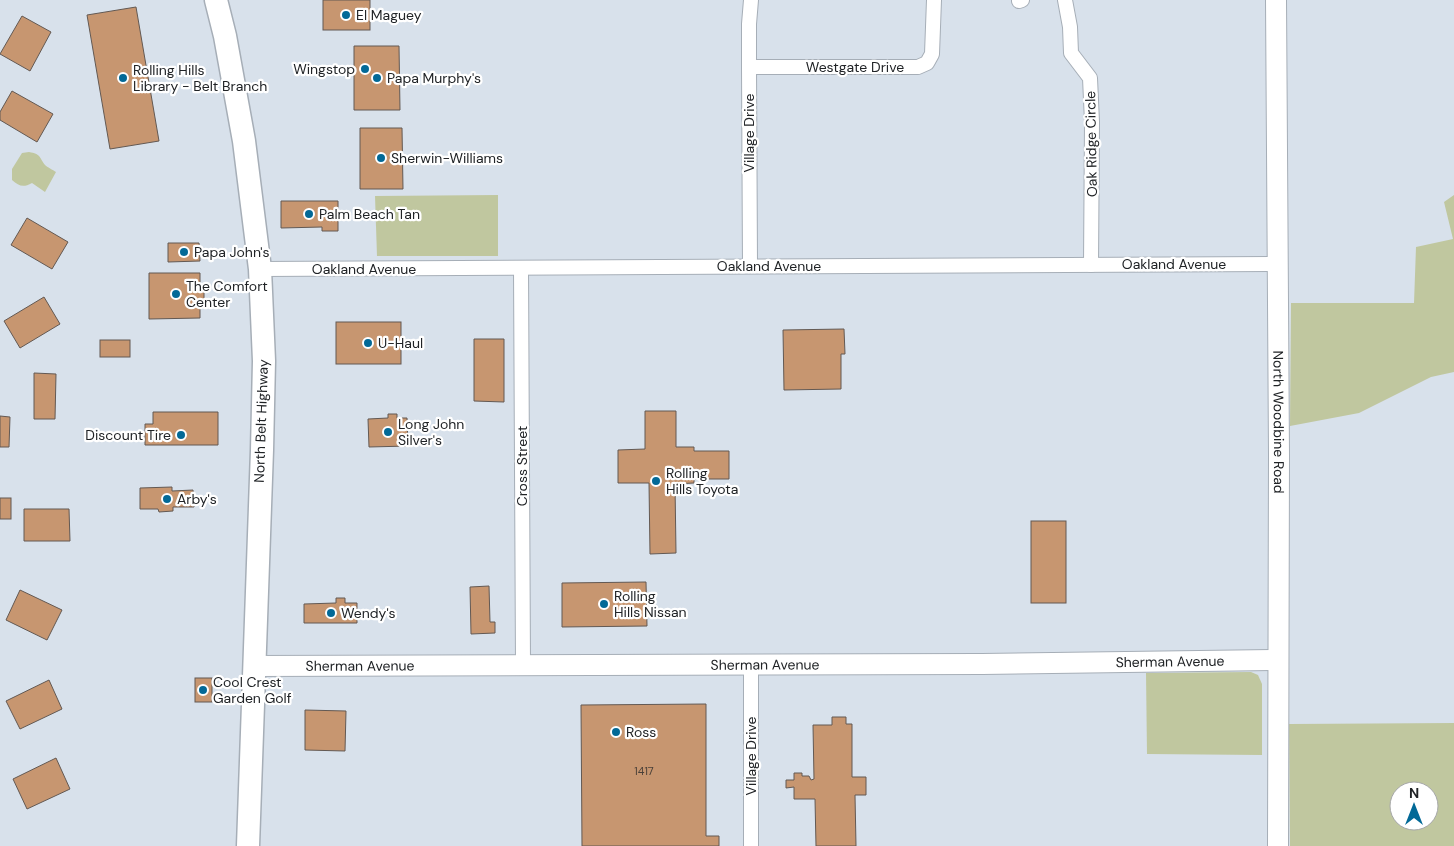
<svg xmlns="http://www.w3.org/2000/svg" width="1454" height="846" font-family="'DM Sans',sans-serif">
	<rect width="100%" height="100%" fill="#d8e1eb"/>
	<!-- green -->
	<g fill="#c0c79f" fill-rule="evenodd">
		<path d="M29 152C41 154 39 157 45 165 47 167 53 170 56 172L45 192 32 183C23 188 19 186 12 180V169L22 153Z"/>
		<polygon points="498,195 498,256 377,256 375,196"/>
		<polygon points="1454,195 1454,372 1431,377 1359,413 1290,426 1291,303 1414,303 1416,247 1453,239 1444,202"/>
		<polygon points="1251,672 1258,675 1262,684 1262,755 1147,754 1146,673"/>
		<path d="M1454 723V846H1290L1289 724ZM1399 791H1429V821H1399Z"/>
	</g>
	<!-- building -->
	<g fill="#c79670" stroke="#635953">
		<rect x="323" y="0" width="47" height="30"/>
		<polygon points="136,7 159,141 110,149 87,15"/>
		<polygon points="22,16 51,32 30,71 0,54"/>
		<polygon points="354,46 399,46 400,110 354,110"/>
		<polygon points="12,91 53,114 37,142 0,120 0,112"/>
		<polygon points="360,128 402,128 403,189 360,189"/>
		<polygon points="281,201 338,201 338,231 322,231 322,227 281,228"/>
		<polygon points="27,218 68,242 52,269 11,245"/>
		<polygon points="168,243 199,243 200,261 168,262"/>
		<polygon points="149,273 200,273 200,287 204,287 204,302 200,302 200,318 149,319"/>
		<polygon points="44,297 60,324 20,348 4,321"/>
		<rect x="336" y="322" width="65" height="42"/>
		<polygon points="844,329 845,354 841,354 841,389 784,390 783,330"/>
		<polygon points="474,339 504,339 504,402 474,401"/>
		<rect x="100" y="340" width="30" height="17"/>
		<polygon points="34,373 56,374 55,419 34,419"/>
		<polygon points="645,411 676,411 676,447 694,447 694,451 729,451 729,479 694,479 694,483 675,484 676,553 650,554 649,483 618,483 618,450 645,449"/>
		<polygon points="153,412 218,412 218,445 145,445 145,424 153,424"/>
		<polygon points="388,414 397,414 397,418 407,418 408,446 369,447 368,419 388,418"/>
		<polygon points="0,416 10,417 9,447 0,447"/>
		<polygon points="172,487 172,491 193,490 194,507 173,507 173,511 159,512 158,509 140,509 140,488"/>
		<rect x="0" y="498" width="11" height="21"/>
		<polygon points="24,509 69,509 70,541 24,541"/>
		<rect x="1031" y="521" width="35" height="82"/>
		<polygon points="646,582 647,626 562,627 562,583"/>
		<polygon points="489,586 490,622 495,622 495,633 471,634 470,587"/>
		<polygon points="20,590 62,610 47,640 6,620"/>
		<polygon points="336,598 345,598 345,603 357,603 357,623 304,623 304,604 336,603"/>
		<rect x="195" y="678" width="17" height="24"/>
		<polygon points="49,680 62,709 20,729 6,701"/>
		<polygon points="706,704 706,836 719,836 719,846 582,846 581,705"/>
		<polygon points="305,710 346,711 345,751 305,750"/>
		<polygon points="832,717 846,717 846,724 852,724 852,777 866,777 866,795 855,795 856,846 816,846 815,799 794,799 794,787 786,788 786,780 794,780 794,773 802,773 802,776 809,776 811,780 814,779 813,725 832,725"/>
		<polygon points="56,758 70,789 27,809 13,779"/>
	</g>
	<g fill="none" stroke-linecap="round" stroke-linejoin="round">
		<defs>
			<g id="street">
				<polyline points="1065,0 1070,27 1071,53 1090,78 1092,122 1091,265"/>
				<polyline points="1019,1 1022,0"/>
				<polyline points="749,67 918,67 927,63 932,54 934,0"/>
				<polyline points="750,266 749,67 749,24 751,0"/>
				<polyline points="521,268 523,664"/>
				<polyline points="260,269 1278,264"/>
				<polyline points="751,846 751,665"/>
			</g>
			<g id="secondary">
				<path id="s1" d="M1276 0 1279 455 1278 846"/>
				<path id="s2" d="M254 666 982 664 1277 660"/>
			</g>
			<polyline id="primary" points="216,0 225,36 244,141 260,269 264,361 262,450 248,846"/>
		</defs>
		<!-- street casing -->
		<use href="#street" stroke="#a6aeb7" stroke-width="16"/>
		<!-- secondary casing -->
		<use href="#secondary" stroke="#a6aeb7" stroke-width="22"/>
		<!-- primary casing -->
		<use href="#primary" stroke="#a6aeb7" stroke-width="25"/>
		<!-- street -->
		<use href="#street" stroke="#fff" stroke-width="14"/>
		<!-- secondary -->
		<use href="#secondary" stroke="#fff" stroke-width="20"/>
		<!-- primary -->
		<use href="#primary" stroke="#fff" stroke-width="22"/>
	</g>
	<!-- markers -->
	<g fill="#026997" stroke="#fff" stroke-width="2">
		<circle cx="346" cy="15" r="5"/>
		<circle cx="365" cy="69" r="5"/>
		<circle cx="123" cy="78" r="5"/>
		<circle cx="377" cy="78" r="5"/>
		<circle cx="381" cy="158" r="5"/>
		<circle cx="309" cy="214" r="5"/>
		<circle cx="184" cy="252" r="5"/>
		<circle cx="176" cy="294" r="5"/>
		<circle cx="368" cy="343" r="5"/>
		<circle cx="388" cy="432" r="5"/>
		<circle cx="181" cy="435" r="5"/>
		<circle cx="656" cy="481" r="5"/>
		<circle cx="167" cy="499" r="5"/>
		<circle cx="604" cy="604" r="5"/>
		<circle cx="331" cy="613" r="5"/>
		<circle cx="203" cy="690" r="5"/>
		<circle cx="616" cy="732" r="5"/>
	</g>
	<g text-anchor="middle" stroke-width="4.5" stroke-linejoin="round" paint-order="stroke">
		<!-- number labels -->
		<g font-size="11" fill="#4a4038">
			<text x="644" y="775">1417</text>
		</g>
		<!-- poi labels -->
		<g font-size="14" fill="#202326" stroke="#fff" text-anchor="start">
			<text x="356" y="20">El Maguey</text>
			<text x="355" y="74" text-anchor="end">Wingstop</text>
			<text x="133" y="75">Rolling Hills<tspan x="133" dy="16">Library - Belt Branch</tspan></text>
			<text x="387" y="83">Papa Murphy's</text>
			<text x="391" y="163">Sherwin-Williams</text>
			<text x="319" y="219">Palm Beach Tan</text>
			<text x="194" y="257">Papa John's</text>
			<text x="186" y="291">The Comfort<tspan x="186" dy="16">Center</tspan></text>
			<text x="378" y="348">U-Haul</text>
			<text x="398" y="429">Long John<tspan x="398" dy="16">Silver's</tspan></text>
			<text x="171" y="440" text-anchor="end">Discount Tire</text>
			<text x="666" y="478">Rolling<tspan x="666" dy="16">Hills Toyota</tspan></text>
			<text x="177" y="504">Arby's</text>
			<text x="614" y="601">Rolling<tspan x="614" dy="16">Hills Nissan</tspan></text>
			<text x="341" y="618">Wendy's</text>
			<text x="213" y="687">Cool Crest<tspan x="213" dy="16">Garden Golf</tspan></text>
			<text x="626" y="737">Ross</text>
		</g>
		<!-- street labels -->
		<g font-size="14" fill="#202326" stroke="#fff">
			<text x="855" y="72">Westgate Drive</text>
			<text transform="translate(749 133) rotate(-90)" y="5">Village Drive</text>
			<text transform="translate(1091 144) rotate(-91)" y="5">Oak Ridge Circle</text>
			<text x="1174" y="269">Oakland Avenue</text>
			<text x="769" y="271">Oakland Avenue</text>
			<text x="364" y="274">Oakland Avenue</text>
			<text transform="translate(261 421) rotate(-88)" y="5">North Belt Highway</text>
			<text dy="5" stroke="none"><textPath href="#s1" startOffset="422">North Woodbine Road</textPath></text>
			<text transform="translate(522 466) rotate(-90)" y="5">Cross Street</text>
			<text dy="5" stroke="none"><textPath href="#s2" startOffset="916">Sherman Avenue</textPath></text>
			<text dy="5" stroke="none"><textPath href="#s2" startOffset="106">Sherman Avenue</textPath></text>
			<text dy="5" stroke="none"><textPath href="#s2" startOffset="511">Sherman Avenue</textPath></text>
			<text transform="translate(751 756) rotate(-90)" y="5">Village Drive</text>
		</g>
	</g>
	<!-- north arrow -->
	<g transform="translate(1414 806)"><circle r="24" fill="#ffffff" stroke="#a6a7a8"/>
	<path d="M0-4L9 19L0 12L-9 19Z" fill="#026997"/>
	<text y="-8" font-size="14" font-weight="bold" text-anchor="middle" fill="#202326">N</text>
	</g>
</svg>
